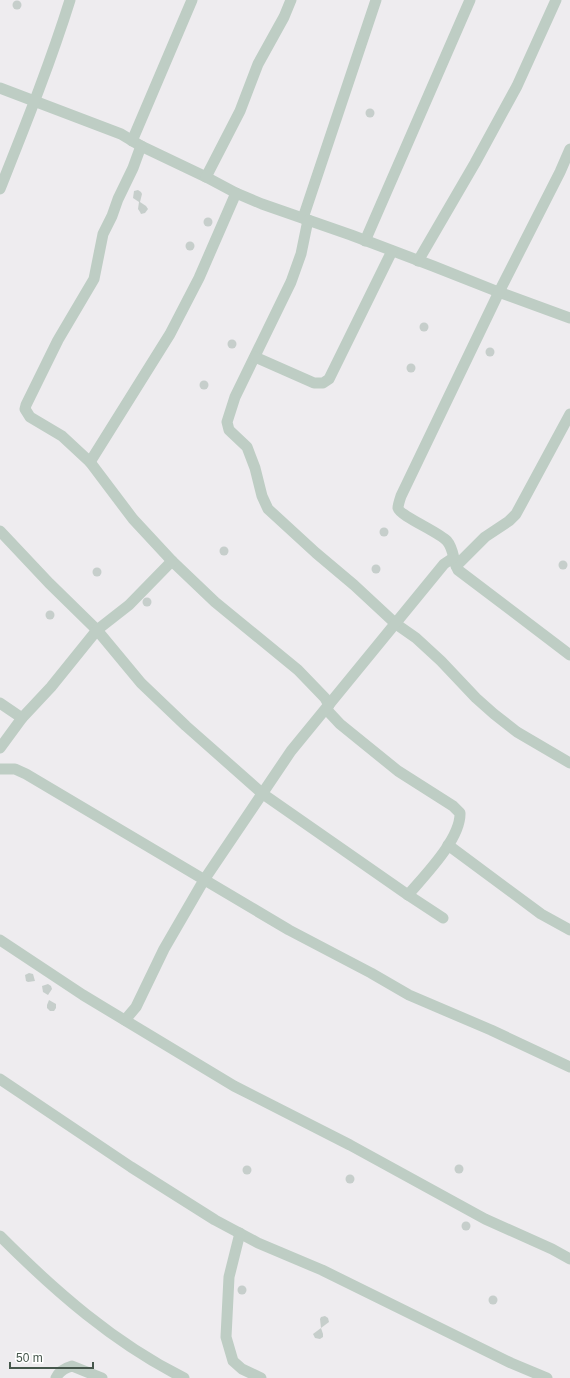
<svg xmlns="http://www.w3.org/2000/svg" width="570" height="1378" font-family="Arial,sans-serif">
	<rect width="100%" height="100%" fill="#eeecef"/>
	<!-- building -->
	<g fill="#c6cecb">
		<circle cx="17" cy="5" r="4.5"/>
		<circle cx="370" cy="113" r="4.5"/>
		<polygon points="138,190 141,192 142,194 140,202 146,206 148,209 145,213 141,214 140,212 138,209 139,202 133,198 134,191"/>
		<circle cx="208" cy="222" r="4.5"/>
		<circle cx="190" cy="246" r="4.5"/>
		<circle cx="424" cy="327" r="4.5"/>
		<circle cx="232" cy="344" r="4.5"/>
		<circle cx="490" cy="352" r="4.5"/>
		<circle cx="411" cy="368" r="4.5"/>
		<circle cx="204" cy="385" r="4.5"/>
		<circle cx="384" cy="532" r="4.5"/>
		<circle cx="224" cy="551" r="4.5"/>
		<circle cx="563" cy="565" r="4.5"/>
		<circle cx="376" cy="569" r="4.5"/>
		<circle cx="97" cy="572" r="4.5"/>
		<circle cx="147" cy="602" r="4.5"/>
		<circle cx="50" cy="615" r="4.5"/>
		<polygon points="29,973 33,974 35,981 28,982 26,981 25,975"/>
		<polygon points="48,984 51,986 52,989 48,995 43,992 42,986"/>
		<polygon points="49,1000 56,1004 56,1008 54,1011 50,1011 47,1008 47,1005"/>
		<circle cx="459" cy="1169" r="4.5"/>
		<circle cx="247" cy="1170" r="4.5"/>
		<circle cx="350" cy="1179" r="4.5"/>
		<circle cx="466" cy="1226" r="4.5"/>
		<circle cx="242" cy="1290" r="4.5"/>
		<circle cx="493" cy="1300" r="4.5"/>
		<polygon points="325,1316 328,1318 329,1322 321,1328 320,1319 321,1317"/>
		<polygon points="321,1328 323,1334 323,1337 320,1339 315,1338 313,1334"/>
	</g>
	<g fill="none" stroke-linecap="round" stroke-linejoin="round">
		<!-- minor -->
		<g stroke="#becdc4" stroke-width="11">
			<polyline points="0,88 121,134 141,146 206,177 236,193 262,204 351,235 433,266 496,291 570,318"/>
			<polyline points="132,141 192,0"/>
			<polyline points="141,146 133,168 118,199 112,216 103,234 94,279 58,340 26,405 25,409 30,417 62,436 90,462 133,519 172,561 215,602 298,670 325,698 329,705"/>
			<path d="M570 149 560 172 499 292 401 496C400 499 398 505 398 508 400 516 439 532 447 541 454 549 453 561 458 570L570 655"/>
			<polyline points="206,177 240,111 258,64 284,17 291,0"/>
			<path d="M0 189C25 126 50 64 70 0"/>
			<polyline points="303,218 376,0"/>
			<polyline points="308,220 301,254 291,282 235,397 227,422 229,430 247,447 255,468 262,496 268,509 316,553 354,585 396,624 416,638 441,661 476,698 494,714 517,732 570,763"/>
			<polyline points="365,241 470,0"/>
			<polyline points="418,261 475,163 517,86 556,0"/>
			<polyline points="255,357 314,383 323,383 329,379 392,251"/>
			<polyline points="90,462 170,334 199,278 236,193"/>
			<polyline points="0,531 49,583 97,630 141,683 186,726 263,794 408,895 443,918"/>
			<polyline points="456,566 485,537 509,521 516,514 570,414"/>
			<polyline points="0,703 22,718"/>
			<path d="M326 709 340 724 398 771 453 806 460 813C461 839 424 876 408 895"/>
			<polyline points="0,748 22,718 51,687 97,630 129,605 172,561"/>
			<polyline points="0,769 15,769 26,774 289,930 371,973 409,995 491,1030 570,1067"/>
			<polyline points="448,845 541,914 570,930"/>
			<polyline points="0,940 83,995 234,1086 350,1145 485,1219 552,1249 570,1259"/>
			<polyline points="125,1020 136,1007 164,949 204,880 291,751 444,564 453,558"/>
			<polyline points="0,1079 131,1167 215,1220 258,1243 322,1270 511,1363 547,1378"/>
			<polyline points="240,1233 229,1277 226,1337 233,1361 242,1369 261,1378"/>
			<path d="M0 1236C55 1291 114 1343 184 1378"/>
			<path d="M56 1378C59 1371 65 1368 72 1366L102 1378"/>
		</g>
	</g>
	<!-- scale -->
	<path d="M10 1362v6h83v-6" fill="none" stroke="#46574c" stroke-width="2"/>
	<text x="16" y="1362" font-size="12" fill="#46574c" stroke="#ffffff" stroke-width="3" paint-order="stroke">50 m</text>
</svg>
